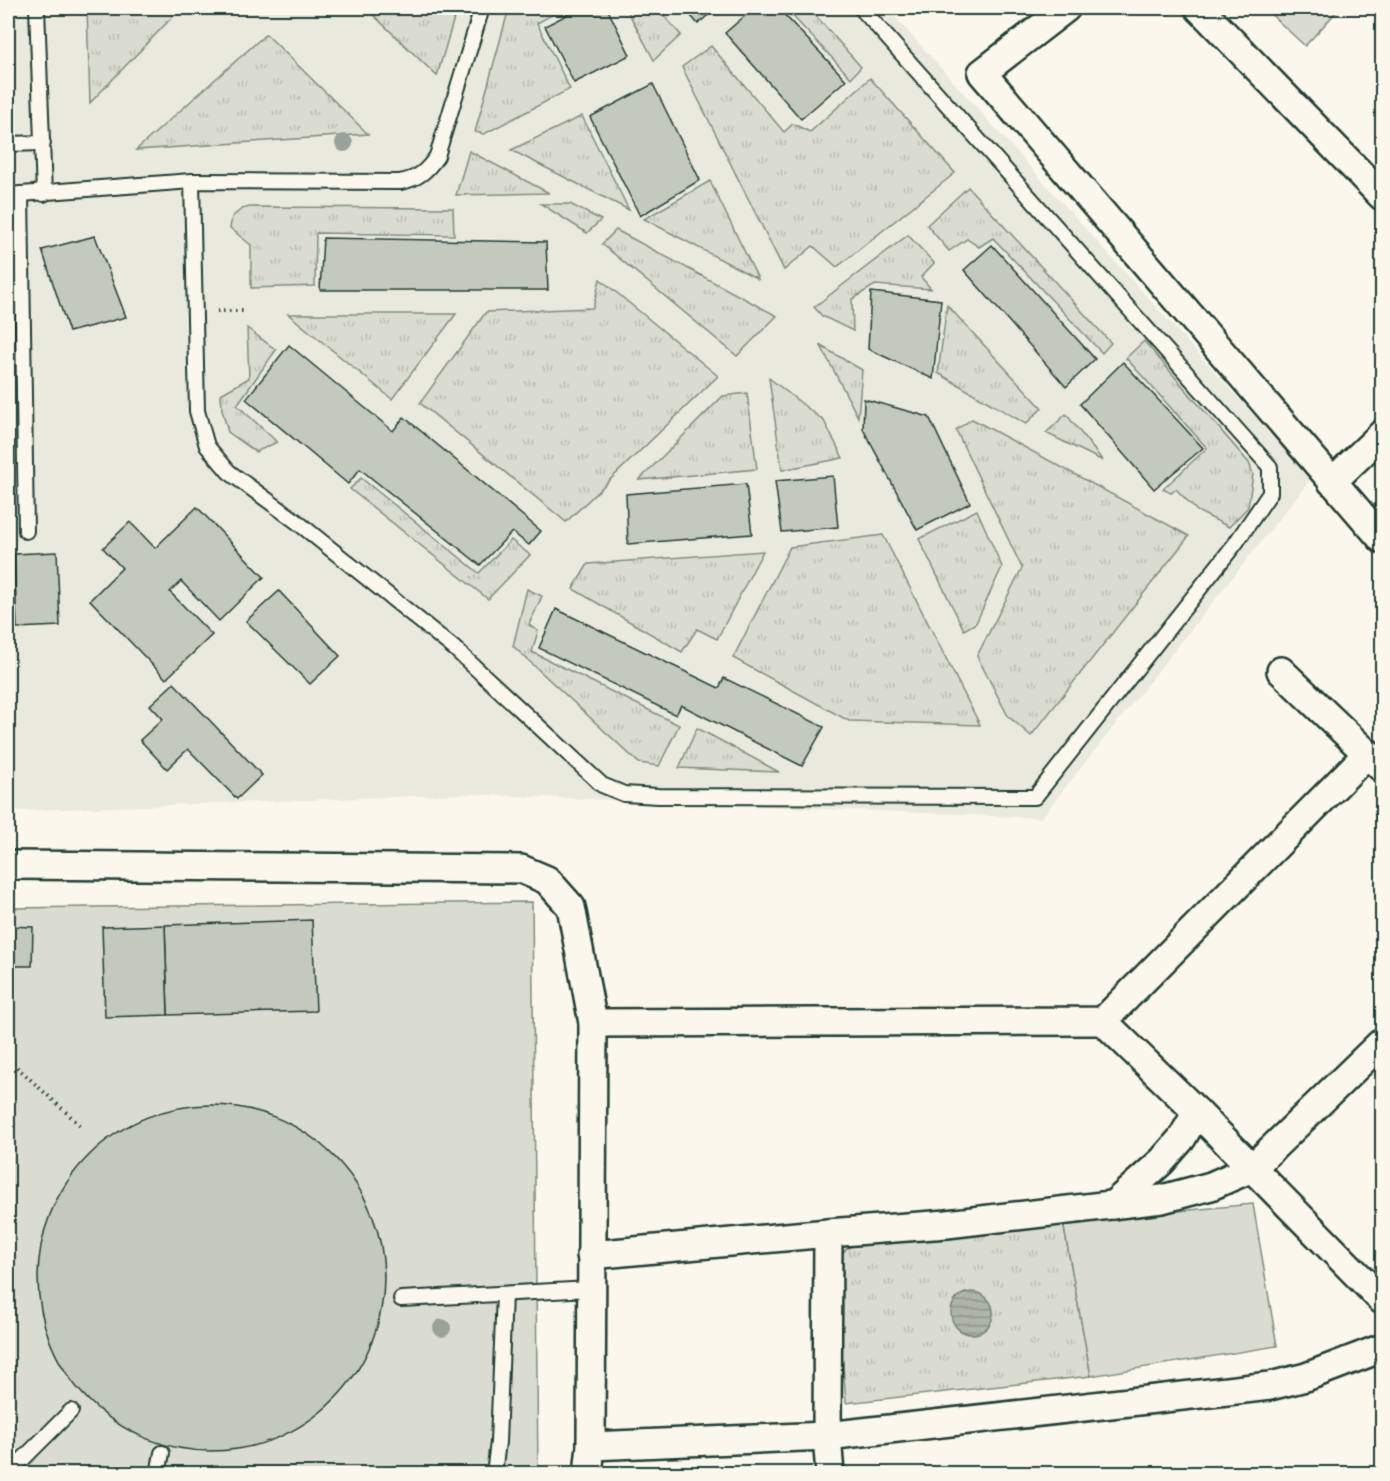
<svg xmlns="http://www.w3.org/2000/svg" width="1390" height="1481" font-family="Caveat,sans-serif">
	<defs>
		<pattern id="grass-tufts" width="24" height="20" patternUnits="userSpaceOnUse" patternTransform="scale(1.5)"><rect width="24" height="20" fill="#dbdcd1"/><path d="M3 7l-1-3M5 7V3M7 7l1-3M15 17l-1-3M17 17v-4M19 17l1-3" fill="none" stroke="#bcbeb4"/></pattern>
		<pattern id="water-rules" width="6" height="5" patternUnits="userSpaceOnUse" patternTransform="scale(1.5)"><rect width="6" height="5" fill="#adb4aa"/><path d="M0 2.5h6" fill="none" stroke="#8c948b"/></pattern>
	</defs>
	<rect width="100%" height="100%" fill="#fbf7ec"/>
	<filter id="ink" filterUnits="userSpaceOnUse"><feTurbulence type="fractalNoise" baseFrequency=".0167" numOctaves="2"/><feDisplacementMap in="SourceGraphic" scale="12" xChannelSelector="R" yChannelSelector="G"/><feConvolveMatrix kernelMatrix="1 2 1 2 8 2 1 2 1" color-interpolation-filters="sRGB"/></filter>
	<g filter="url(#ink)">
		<!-- built -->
		<polygon fill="#eae9de" points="8,8 887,8 1311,479 1041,818 467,794 8,811"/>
		<!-- grass -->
		<g fill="url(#grass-tufts)" stroke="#7d8c82" stroke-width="1.5">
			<polygon points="87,8 181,8 90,103"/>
			<polygon points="366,8 457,8 437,76"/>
			<polygon points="509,8 564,8 537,23 570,89 484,134 475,132"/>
			<polygon points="626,8 657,8 681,35 654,60"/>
			<polygon points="785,8 809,8 861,67 851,78"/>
			<polygon points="266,34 368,134 136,150"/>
			<polygon points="711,46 784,132 793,124 810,132 870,78 955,173 837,267 813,246 784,270 682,67"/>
			<polygon points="582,116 629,210 511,150"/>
			<polygon points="469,151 549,193 456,195"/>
			<polygon points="710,181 758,279 644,219"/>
			<polygon points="968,187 1111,343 1102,353 993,238 979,247 967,239 949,251 927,225"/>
			<polygon points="541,204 570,204 601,220 587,233"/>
			<polygon points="249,207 453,208 454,235 316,233 315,286 251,288 251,245 230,228 232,217 242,209"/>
			<polygon points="616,230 777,316 737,356 602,244"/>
			<polygon points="908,235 934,263 921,277 931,289 875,285 852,299 853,331 822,316 814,307"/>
			<polygon points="600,279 718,376 566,522 420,403 486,312 593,308"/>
			<polygon points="947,305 1042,408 1026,424 938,373"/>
			<polygon points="288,314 456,314 392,399"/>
			<polygon points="247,328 276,350 237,405 277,442 256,452 228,432 222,410 221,394 249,378"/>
			<polygon points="1144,341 1249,463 1253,474 1248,507 1229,527 1197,511 1176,489 1171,493 1163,489 1207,448 1126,358"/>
			<polygon points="821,346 862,370 858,417"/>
			<polygon points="769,378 824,421 843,458 782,470"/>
			<polygon points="747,393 757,469 639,480 723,396"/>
			<polygon points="1066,414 1103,461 1046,433"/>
			<polygon points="972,419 1189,536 1031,736 1008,716 977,656 1022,568 956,430"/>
			<polygon points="361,478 479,573 511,540 530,555 488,599 350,489"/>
			<polygon points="977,510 1002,567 976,623 964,630 919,539"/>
			<polygon points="883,535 980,725 849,721 733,658 790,547"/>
			<polygon points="763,551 717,639 697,629 682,652 573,589 588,564"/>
			<polygon points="527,589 542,596 529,625 538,631 532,652 679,725 659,766 639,763 513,646"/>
			<polygon points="697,728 779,772 679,768"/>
			<polygon points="1063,1222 1091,1376 846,1403 835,1264 846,1249 864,1240"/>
		</g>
		<!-- garden -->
		<g fill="#dbdcd1" stroke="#7d8c82" stroke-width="1.5">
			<polygon points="1264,8 1340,8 1305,46"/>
			<polygon points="532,902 538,1473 8,1473 8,908"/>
			<polygon points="1253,1204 1277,1346 1091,1376 1063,1222"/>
		</g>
		<!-- water -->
		<circle fill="url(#water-rules)" stroke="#74847b" stroke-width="1.5" cx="972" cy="1313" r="21"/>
		<!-- building -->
		<g fill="#c4c9be" stroke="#1f3d34" stroke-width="1.5">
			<polygon points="580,8 607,8 630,55 574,83 545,26"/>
			<polygon points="684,8 716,8 698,24"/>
			<polygon points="754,8 778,8 846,80 801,119 725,33"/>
			<polygon points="653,84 700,180 640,216 590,117"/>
			<polygon points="95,236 126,317 69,332 42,250"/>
			<polygon points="323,238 546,242 548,290 320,290"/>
			<polygon points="992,245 1095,359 1066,387 964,270"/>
			<polygon points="871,292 941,300 933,379 868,349"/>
			<polygon points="289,345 393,431 404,417 541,531 529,545 512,532 480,565 360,469 348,484 246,399"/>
			<polygon points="1123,362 1203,448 1154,489 1080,404"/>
			<polygon points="864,399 929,417 970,503 917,530 863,429"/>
			<polygon points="833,476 838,527 782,532 775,481"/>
			<polygon points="746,484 752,534 628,544 626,494"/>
			<polygon points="197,507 264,577 219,621 181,581 170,592 212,635 166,679 90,600 122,568 103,548 130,522 155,548"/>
			<polygon points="57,552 60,626 17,628 14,554"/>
			<polygon points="279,591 340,656 310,684 246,621"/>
			<polygon points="556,609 719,688 724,678 824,727 802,766 681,705 676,715 539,648"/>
			<polygon points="174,683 262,775 237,799 188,749 167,769 140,740 163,719 150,705"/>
			<polygon points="312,920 316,1011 168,1015 165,925"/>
			<polygon points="165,925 168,1015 105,1017 102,927"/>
			<polygon points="8,926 33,927 32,966 8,966"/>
			<circle cx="211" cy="1278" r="173"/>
		</g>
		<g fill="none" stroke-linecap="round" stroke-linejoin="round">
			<defs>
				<g id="lane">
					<polyline points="37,8 44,194"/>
					<polyline points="8,144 43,143"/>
					<polyline points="192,181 197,411 207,446 229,472 296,521 455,649 602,785 624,794 658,796 1035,797 1235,544 1270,493 1270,467 861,8"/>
					<polyline points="21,194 26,531"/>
					<path d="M8 195 192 181 400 182C418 179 427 171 437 156L482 8"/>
					<polyline points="401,1299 591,1289"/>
					<polyline points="8,1474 71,1411"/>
					<polyline points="158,1474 162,1453"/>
					<polyline points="494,1474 498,1442 504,1294"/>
				</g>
				<g id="street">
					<polyline points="1066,8 982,73 1382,539"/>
					<polyline points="1199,8 1382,196"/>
					<polyline points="1332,482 1382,434"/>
					<polyline points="1281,671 1382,768"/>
					<polyline points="8,865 521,869 547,880 571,907 593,1023 591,1446 588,1474"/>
					<polyline points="1103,1021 1197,1112 1382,1300"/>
					<polyline points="593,1023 1103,1021 1368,753"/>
					<polyline points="1113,1205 1162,1161 1182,1138 1197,1112"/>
					<polyline points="828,1233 827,1436 830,1474"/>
					<polyline points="591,1255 828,1233 947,1224 1162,1199 1211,1186 1252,1168 1382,1042"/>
					<polyline points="591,1446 827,1436 1227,1391 1270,1386 1306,1377 1382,1348"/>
				</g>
			</defs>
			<!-- lane casing -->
			<use href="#lane" stroke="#1f3d34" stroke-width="18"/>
			<!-- street casing -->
			<use href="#street" stroke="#1f3d34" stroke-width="32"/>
			<!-- path -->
			<g stroke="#1f3d34" stroke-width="4" stroke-dasharray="1.5 4.5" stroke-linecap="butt">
				<polyline points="217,311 243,311"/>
				<polyline points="8,1059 82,1127"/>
			</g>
			<!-- lane -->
			<use href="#lane" stroke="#fbf7ec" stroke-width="14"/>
			<!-- street -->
			<use href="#street" stroke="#fbf7ec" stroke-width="27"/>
		</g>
		<!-- trees -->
		<g fill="#97a298">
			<circle cx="344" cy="143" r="9"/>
			<circle cx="442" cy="1328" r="9"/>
		</g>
	</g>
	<!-- margin -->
	<rect width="1390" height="1481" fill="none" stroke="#fbf7ec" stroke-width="30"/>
	<rect x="15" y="15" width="1360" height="1451" fill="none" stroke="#1f3d34" stroke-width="2" filter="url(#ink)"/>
</svg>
